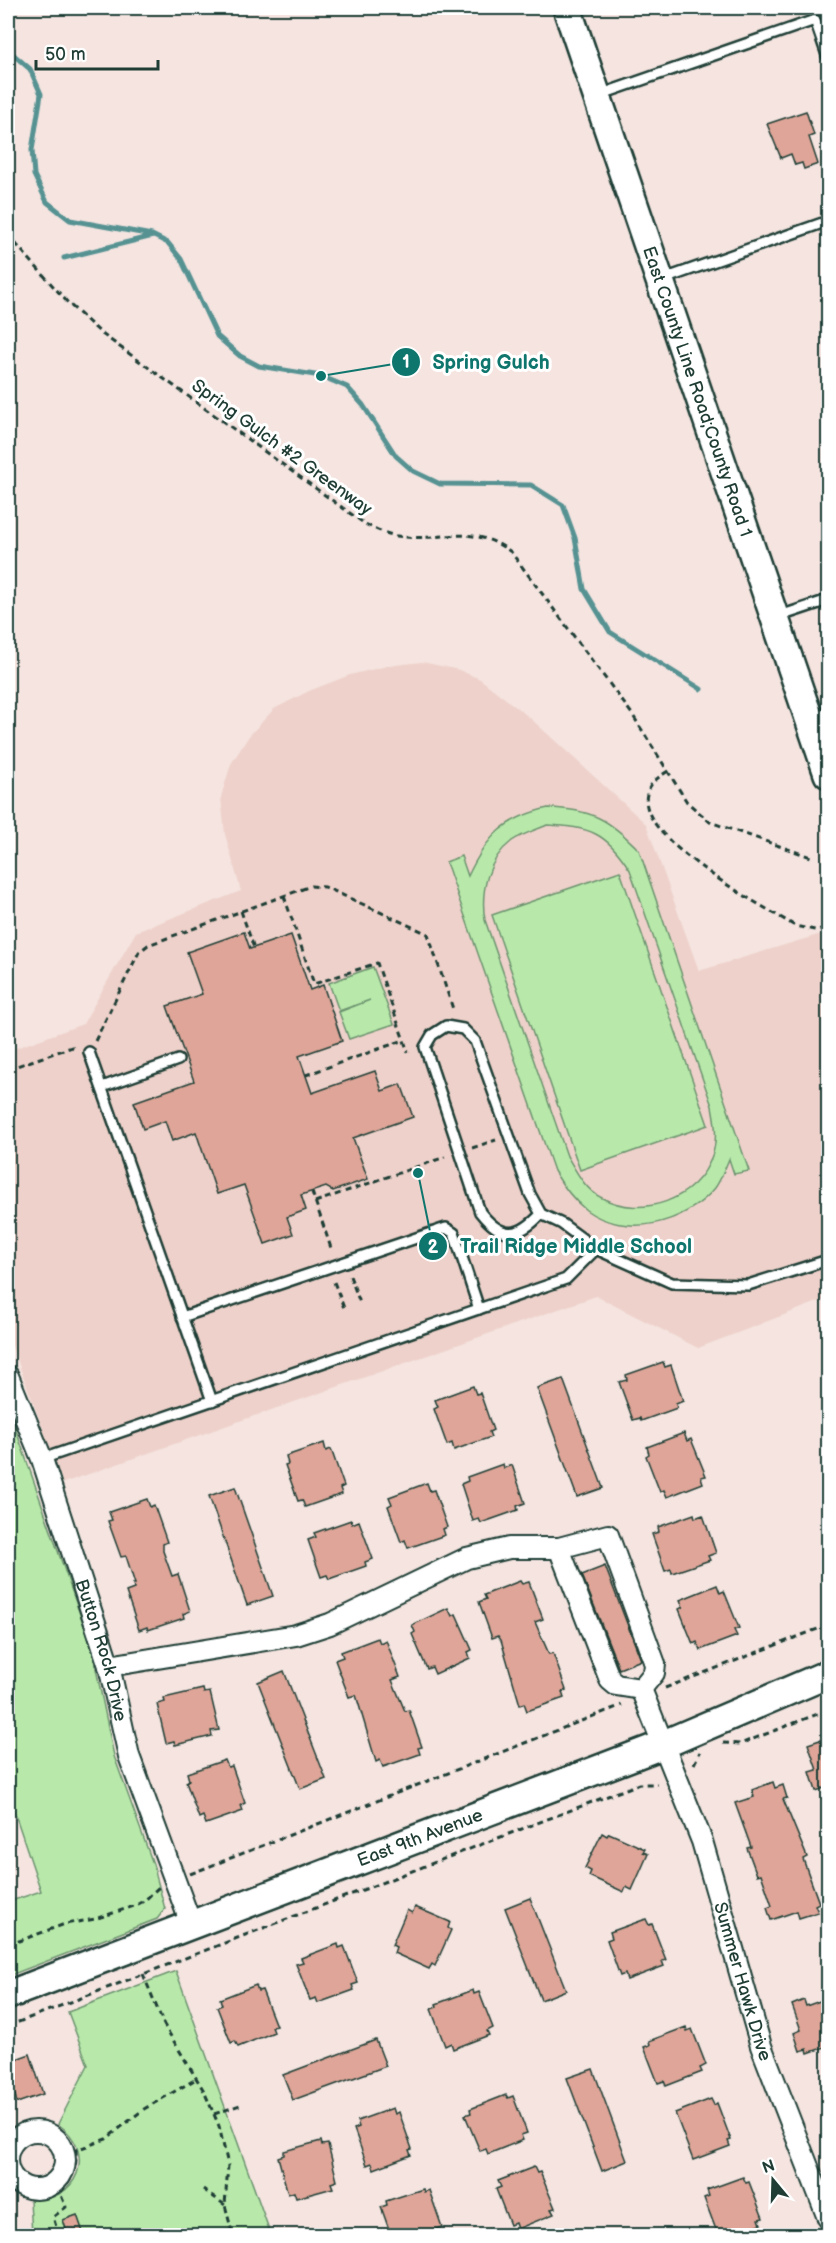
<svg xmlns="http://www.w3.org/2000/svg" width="836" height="2243" font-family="'Balsamiq Sans',sans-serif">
	<rect width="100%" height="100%" fill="#f5e4e0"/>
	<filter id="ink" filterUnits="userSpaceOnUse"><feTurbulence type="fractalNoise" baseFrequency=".0167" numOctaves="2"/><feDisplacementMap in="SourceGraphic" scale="12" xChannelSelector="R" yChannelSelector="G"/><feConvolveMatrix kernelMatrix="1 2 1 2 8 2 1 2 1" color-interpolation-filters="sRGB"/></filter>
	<g filter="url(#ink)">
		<!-- built -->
		<polygon fill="#eed1ca" points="422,662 459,670 480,679 530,718 646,824 699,971 828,932 828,1298 698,1348 596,1296 63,1483 8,1335 8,1051 83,1024 136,932 241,891 225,834 221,797 231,764 249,736 274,709 309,691 350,675 387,666"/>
		<!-- green -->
		<g fill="#b8e9aa" stroke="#6c936f" stroke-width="1.5" fill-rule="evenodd">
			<path d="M548 808C591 809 609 819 639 850L749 1171 734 1174 729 1159C725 1168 721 1180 715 1188 685 1224 626 1239 586 1210 572 1199 563 1186 554 1171L446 862 461 856 468 876C487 836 504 818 548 808ZM547 825C590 827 606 832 630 870L712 1106C715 1122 718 1139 712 1156 697 1200 642 1219 602 1198 585 1190 576 1171 567 1156L485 920C480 891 488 859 512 841 522 834 536 830 547 825Z"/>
			<polygon points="620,871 708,1125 580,1170 492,915"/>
			<polygon points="373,967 394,1024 349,1039 339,1012 370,1000 339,1011 329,983"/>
			<polygon points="8,1407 92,1649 114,1756 153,1864 165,1909 157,1919 8,1976 8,1902 41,1891 11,1802 8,1802 8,1771 12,1769 8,1755"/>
			<path d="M176 1971 271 2235H179L177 2229 160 2236 32 2235 30 2200C78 2203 98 2152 58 2124L88 2065 68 2012Z"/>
		</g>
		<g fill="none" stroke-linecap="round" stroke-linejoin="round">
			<!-- stream -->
			<g stroke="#569292" stroke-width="5">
				<polyline points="8,50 30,69 41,94 32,150 34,175 47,202 70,220 152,235 168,243 181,259 217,336 240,356 259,366 321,376 347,387 363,405 396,456 413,471 440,484 531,485 563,505 575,538 584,589 610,632 701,689"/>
				<polyline points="64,258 153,236"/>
			</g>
		</g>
		<!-- building -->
		<g fill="#dea598" stroke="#1f3d34" stroke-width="1.5">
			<polygon points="806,111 814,135 809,137 818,164 804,169 802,163 795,165 791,154 781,158 767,124"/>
			<polygon points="244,932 250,949 291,935 310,990 323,985 342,1041 299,1056 312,1093 375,1071 382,1091 401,1084 413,1117 353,1138 368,1179 333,1191 326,1187 301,1195 306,1210 287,1217 293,1234 265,1244 244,1185 217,1194 196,1132 172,1141 165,1121 143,1129 134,1102 194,1081 167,1006 202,994 187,952"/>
			<polygon points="663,1362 665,1367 671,1365 683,1401 676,1404 677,1408 641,1421 640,1418 633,1420 619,1382 627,1380 626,1375"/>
			<polygon points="563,1379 603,1488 577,1497 537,1388"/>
			<polygon points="473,1386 476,1394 480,1393 493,1430 489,1432 491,1437 454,1450 452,1443 447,1445 434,1409 438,1407 435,1400"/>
			<polygon points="684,1433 687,1441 691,1439 706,1476 701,1477 703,1483 667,1497 664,1490 660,1492 646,1456 649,1454 647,1447"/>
			<polygon points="324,1443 326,1451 331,1449 344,1486 340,1488 342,1494 305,1507 302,1500 298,1501 285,1465 288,1464 286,1456"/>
			<polygon points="503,1464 504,1468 512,1465 525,1503 517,1506 518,1510 481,1523 479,1519 473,1521 461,1484 468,1481 467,1477"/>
			<polygon points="427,1483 430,1491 434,1490 447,1527 443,1529 445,1535 408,1548 405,1540 401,1542 388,1506 392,1504 389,1497"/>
			<polygon points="235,1487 273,1596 247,1605 209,1496"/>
			<polygon points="147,1499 150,1507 154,1505 167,1542 163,1544 163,1551 172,1576 178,1574 190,1611 183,1614 184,1618 148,1630 147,1627 139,1630 126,1592 134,1589 133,1584 135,1584 126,1556 121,1557 108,1521 112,1520 109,1512"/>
			<polygon points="694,1514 695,1518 703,1515 716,1553 708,1556 710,1560 672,1573 671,1569 665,1571 652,1534 659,1532 658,1527"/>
			<polygon points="351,1520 352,1524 359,1521 373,1559 365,1562 366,1566 329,1579 327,1575 321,1577 308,1540 316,1537 314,1533"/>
			<polygon points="605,1566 641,1660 619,1669 582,1575"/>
			<polygon points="520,1581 522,1584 529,1582 543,1619 535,1622 549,1654 553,1653 566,1690 562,1692 564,1698 527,1711 524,1703 520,1705 501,1640 498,1636 492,1638 479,1602 486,1599 484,1595"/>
			<polygon points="717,1585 720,1593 724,1591 739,1628 734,1630 737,1636 700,1650 697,1642 693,1644 679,1609 683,1607 680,1600"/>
			<polygon points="448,1608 452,1616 456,1614 472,1650 468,1652 470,1658 435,1674 432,1667 427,1669 412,1634 415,1632 412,1625"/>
			<polygon points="378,1638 380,1643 386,1640 400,1677 392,1680 405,1711 409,1710 422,1747 418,1748 420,1754 383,1767 380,1760 376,1762 356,1695 349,1697 335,1660 343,1657 341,1652"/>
			<polygon points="284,1671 326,1779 300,1789 258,1682"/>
			<polygon points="203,1689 204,1693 210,1692 219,1730 211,1731 212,1736 175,1745 174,1741 166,1743 157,1704 165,1702 164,1698"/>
			<polygon points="820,1740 822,1745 828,1743 827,1796 824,1788 816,1791 810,1772 817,1770 808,1744"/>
			<polygon points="225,1760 228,1767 232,1766 245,1803 241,1805 243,1811 206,1824 203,1816 199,1818 186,1782 189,1780 187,1773"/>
			<polygon points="773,1782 775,1788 783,1785 787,1798 783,1799 807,1857 803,1859 819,1903 815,1905 818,1912 799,1918 797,1911 771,1920 767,1908 772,1906 761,1874 757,1875 747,1848 751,1847 735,1803 754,1797 752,1790"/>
			<polygon points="602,1833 607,1836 609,1833 645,1849 643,1852 648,1854 632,1890 626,1887 624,1892 589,1876 591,1871 585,1868"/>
			<polygon points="530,1898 566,1990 541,2000 505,1908"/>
			<polygon points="415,1907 450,1922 448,1928 451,1930 435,1966 432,1964 429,1969 394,1953 396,1947 392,1945 407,1910 412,1913"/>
			<polygon points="646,1919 649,1925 652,1924 666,1960 662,1961 664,1966 627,1980 625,1974 620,1976 607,1940 612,1938 610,1932"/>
			<polygon points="338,1944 339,1948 344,1946 358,1983 352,1985 354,1990 318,2003 316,1998 310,2000 296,1964 303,1962 301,1958"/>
			<polygon points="256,1985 258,1991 262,1990 276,2026 272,2027 274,2032 238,2047 235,2041 231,2043 217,2007 222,2005 220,1999"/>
			<polygon points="473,1990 474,1994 479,1992 493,2028 487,2031 489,2035 453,2049 451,2043 445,2046 431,2009 437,2007 436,2004"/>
			<polygon points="828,1998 828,2046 808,2053 807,2049 800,2051 794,2033 801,2030 792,2005 804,2000 806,2006"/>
			<polygon points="686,2027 687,2031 692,2029 706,2065 700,2068 702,2072 666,2086 664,2081 658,2083 644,2047 650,2045 649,2041"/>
			<polygon points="376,2040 386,2066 293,2100 283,2075"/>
			<polygon points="30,2054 43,2094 17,2103 15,2095 8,2098 8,2062"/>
			<polygon points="593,2069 627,2161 602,2171 567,2078"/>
			<polygon points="506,2095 508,2098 513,2096 527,2133 521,2135 523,2140 488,2154 486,2149 480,2151 465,2115 471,2113 470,2109"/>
			<polygon points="711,2099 714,2105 717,2103 731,2140 728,2141 730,2146 693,2160 675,2113"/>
			<polygon points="393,2108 395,2114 399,2112 412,2149 409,2150 411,2155 374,2169 372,2163 367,2165 354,2129 359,2127 357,2121"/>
			<polygon points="321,2141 322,2145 328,2144 337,2181 331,2183 333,2188 296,2198 294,2192 288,2194 278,2157 284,2155 284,2151"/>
			<polygon points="534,2167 537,2173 540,2172 555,2208 551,2209 554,2214 517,2229 515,2223 510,2225 496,2189 501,2187 498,2181"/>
			<polygon points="743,2177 746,2183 749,2182 763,2218 759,2219 761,2224 732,2235 718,2235 704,2198 709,2196 707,2190"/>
			<polygon points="423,2189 424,2192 429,2190 442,2227 436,2229 438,2235 391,2235 381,2207 387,2205 386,2201"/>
			<polygon points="77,2215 84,2235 68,2235 63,2220"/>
		</g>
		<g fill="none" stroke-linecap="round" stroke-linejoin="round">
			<defs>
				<g id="service">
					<polyline points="599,95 815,20 828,58"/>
					<polyline points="661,280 828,221"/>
					<polyline points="777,617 828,600"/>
					<polyline points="811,719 828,713"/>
					<polyline points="89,1052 212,1401"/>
					<polyline points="102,1087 178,1060"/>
					<path d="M541 1214C518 1239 501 1239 480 1212L425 1047 432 1035 446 1026 463 1029 475 1041 530 1194 541 1214 562 1224 596 1249 672 1283 748 1285 828 1260"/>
					<polyline points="182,1317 446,1228 454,1233 479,1309"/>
					<polyline points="42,1459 566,1279 596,1249"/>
				</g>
				<g id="minor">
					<path id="s1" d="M8 1376 42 1459 109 1666 129 1756 191 1924"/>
					<polyline points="109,1666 296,1635 330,1624 467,1558 509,1548 559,1548 608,1535 655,1664 654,1673 641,1689 616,1685 610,1680 559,1548"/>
					<path id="s2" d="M641 1689 702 1841 761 2046 828 2218"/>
					<circle cx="36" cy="2160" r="29"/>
				</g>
				<g id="secondary">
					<path id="s3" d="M567 8 828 774"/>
					<path id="s4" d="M8 1995 662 1745 828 1674"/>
				</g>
			</defs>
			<!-- service casing -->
			<use href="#service" stroke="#1f3d34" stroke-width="14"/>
			<!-- minor casing -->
			<use href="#minor" stroke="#1f3d34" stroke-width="24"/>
			<!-- secondary casing -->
			<use href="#secondary" stroke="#1f3d34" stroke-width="32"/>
			<!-- path -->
			<g stroke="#1f3d34" stroke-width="3" stroke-dasharray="6 4.5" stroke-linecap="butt">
				<path d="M8 235 69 304 102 334 365 524C375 529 386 534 397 536 441 543 470 522 511 552L632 714 687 802 710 822 811 857"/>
				<path d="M668 771C659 777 650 782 647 794 635 839 762 905 795 926L815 930 828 928"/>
				<polyline points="284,896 314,984 377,963 408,1052"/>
				<polyline points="241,911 254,948"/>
				<polyline points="95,1041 139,952 148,945 311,886 325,887 428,934 453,1009"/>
				<polyline points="8,1069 72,1047 77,1049"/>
				<polyline points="306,1075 404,1040"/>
				<polyline points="472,1148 496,1140"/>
				<polyline points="312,1192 332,1251"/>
				<polyline points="315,1202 445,1157"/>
				<polyline points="350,1276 360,1303"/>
				<polyline points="334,1282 344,1308"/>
				<polyline points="665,1688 828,1625"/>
				<polyline points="723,1743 740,1744 828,1710"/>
				<polyline points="694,1764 700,1752"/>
				<polyline points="190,1874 622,1705"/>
				<polyline points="8,1945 65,1924 95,1919 134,1906 144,1901 160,1886"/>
				<polyline points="143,1974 164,2025 204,2091 219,2126 228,2165 225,2205 233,2236"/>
				<polyline points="8,2026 639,1784 657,1784"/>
				<polyline points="214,2114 243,2104"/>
				<polyline points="203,2189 225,2205"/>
				<path d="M59 2236 53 2217 66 2207 60 2193C73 2179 77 2168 76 2150L106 2139 144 2109 196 2079"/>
			</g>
			<!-- service -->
			<use href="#service" stroke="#fff" stroke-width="9"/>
			<!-- minor -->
			<use href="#minor" stroke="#fff" stroke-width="20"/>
			<!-- secondary -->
			<use href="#secondary" stroke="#fff" stroke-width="27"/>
		</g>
	</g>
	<g text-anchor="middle" stroke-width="6" stroke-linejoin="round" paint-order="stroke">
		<!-- street labels -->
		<g font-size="18" fill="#1f3d34" stroke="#fff">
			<text dy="6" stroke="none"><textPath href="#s3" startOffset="405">East County Line Road;County Road 1</textPath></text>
			<text transform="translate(282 447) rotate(36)" y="6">Spring Gulch #2 Greenway</text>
			<text dy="6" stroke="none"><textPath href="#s1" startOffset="290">Button Rock Drive</textPath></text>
			<text dy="6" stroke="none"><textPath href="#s4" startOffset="441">East 9th Avenue</textPath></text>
			<text dy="6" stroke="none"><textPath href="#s2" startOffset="310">Summer Hawk Drive</textPath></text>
		</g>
	</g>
	<!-- callouts -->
	<path fill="none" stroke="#0f766e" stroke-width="2" d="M321 376L406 362M418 1173L433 1246"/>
	<g fill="#0f766e" stroke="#fff" stroke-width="2">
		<circle cx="321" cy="376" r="6"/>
		<circle cx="418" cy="1173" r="6"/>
		<circle cx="406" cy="362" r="15"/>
		<circle cx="433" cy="1246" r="15"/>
	</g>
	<g font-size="18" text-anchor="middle" font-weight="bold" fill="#fff">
		<text x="406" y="368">1</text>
		<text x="433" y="1253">2</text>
	</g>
	<g font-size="20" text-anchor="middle" font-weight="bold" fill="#0f766e" stroke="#fff" stroke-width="6" stroke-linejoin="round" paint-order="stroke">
		<text x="491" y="369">Spring Gulch</text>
		<text x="576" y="1253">Trail Ridge Middle School</text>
	</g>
	<!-- margin -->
	<rect width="836" height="2243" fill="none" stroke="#fff" stroke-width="30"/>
	<rect x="15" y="15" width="806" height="2213" fill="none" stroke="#1f3d34" stroke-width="2" filter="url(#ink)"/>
	<!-- north arrow -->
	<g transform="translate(773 2180) rotate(341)" stroke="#ffffff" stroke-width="4.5" paint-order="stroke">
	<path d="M0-4.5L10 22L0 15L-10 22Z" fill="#1f3d34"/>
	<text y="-9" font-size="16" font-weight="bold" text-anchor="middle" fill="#1f3d34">N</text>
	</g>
	<!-- scale -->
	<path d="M36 60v9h122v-9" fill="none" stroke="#1f3d34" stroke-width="3"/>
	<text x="45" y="60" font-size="18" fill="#1f3d34" stroke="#ffffff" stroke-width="4.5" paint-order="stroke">50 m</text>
</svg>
